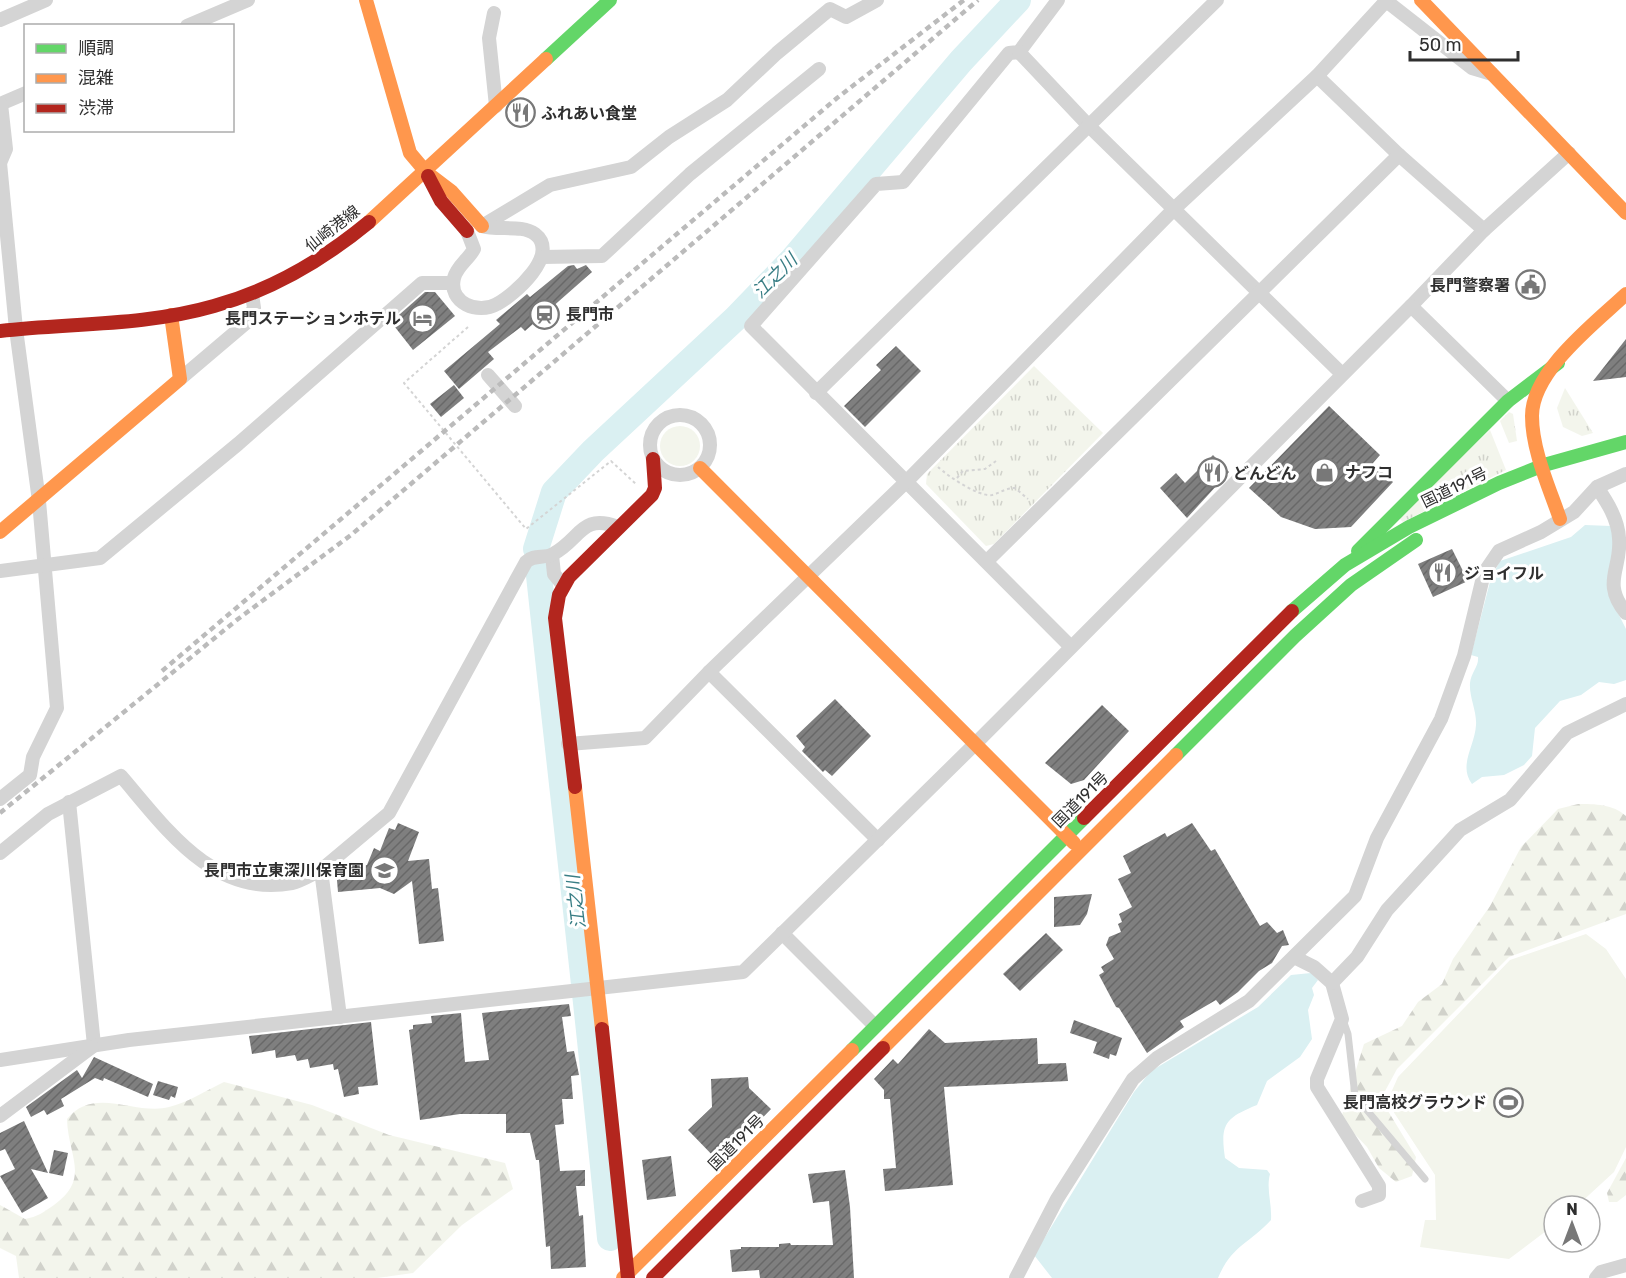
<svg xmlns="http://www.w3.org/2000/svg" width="1626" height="1278" font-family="Rubik,'Noto Sans JP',sans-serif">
	<defs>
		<pattern id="grass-tufts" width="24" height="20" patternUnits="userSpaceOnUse" patternTransform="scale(1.5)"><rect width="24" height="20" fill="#f3f5ec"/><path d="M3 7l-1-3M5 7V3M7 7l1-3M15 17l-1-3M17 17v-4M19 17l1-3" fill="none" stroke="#d1d2cb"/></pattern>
		<pattern id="forest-firs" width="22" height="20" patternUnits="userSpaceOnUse" patternTransform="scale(1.5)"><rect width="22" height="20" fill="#f3f5ec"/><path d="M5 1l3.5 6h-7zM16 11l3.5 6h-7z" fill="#d1d2cb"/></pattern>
		<pattern id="building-hatch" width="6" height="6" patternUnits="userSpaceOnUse" patternTransform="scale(1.5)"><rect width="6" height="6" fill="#7f7f7f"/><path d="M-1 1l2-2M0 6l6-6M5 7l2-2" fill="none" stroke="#686868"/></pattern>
	</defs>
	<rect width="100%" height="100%" fill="#fff"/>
	<!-- grass -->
	<g fill="url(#grass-tufts)">
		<polygon points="1034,366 1103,433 994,544 986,546 926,484 927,474"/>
		<polygon points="1565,388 1593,433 1582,436 1563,427 1557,408"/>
		<polygon points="1509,412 1513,414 1517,441 1509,443 1500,421"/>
		<polygon points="1490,430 1506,470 1403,522 1398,517"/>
	</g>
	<!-- forest -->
	<g fill="url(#forest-firs)">
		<path d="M1578 804C1595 804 1613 804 1626 816V914L1509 957 1397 1069 1384 1093 1388 1111 1416 1157 1412 1176 1396 1182 1379 1168 1367 1147 1346 1125 1342 1115 1364 1044 1402 1026 1418 1002 1442 984 1453 959 1490 906 1521 847 1558 809Z"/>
		<path d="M224 1082 312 1105 389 1135 505 1163 513 1189 462 1225 413 1273 377 1278H19L16 1256 0 1248V1205L25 1219C37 1217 44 1212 54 1205 91 1178 68 1157 67 1119 94 1085 136 1116 169 1107 187 1103 207 1090 224 1082Z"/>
		<polygon points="1626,1158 1626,1195 1617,1202 1609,1202 1607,1193"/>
	</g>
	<!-- garden -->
	<g fill="#f3f5ec">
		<circle cx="680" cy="446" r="20"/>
		<polygon points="1586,934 1606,949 1626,979 1626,1147 1614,1172 1577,1206 1554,1206 1554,1225 1509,1259 1420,1247 1425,1220 1436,1220 1435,1175 1391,1108 1390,1095 1398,1077 1510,960"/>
	</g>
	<!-- water -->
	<g fill="#daf0f2">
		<path d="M1585 525 1611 526 1615 539 1616 609 1626 629V680L1614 684 1599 682 1581 695 1560 701 1535 728 1532 756 1524 765 1504 775 1482 777 1472 784C1458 765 1475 746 1476 725 1477 711 1469 697 1470 683 1471 672 1479 667 1478 657L1471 655 1491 578 1500 561 1571 537Z"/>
		<path d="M1311 973 1318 980 1312 988 1314 995 1308 1010 1312 1039 1300 1057 1267 1081 1257 1105C1225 1118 1220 1124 1225 1158L1239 1168 1267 1170 1270 1174C1266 1189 1272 1203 1271 1220 1249 1244 1232 1245 1218 1278H1052L1034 1255 1134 1092 1151 1071 1258 1007 1291 975Z"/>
	</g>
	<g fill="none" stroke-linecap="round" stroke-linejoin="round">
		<!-- river -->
		<g stroke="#daf0f2" stroke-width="26">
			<polyline points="536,549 554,492 593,451 736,318 793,259 961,61 1018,0"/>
			<path d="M538 566C562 790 589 1014 610 1238"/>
		</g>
	</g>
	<!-- building -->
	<g fill="url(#building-hatch)">
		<polygon points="574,265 577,269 586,265 592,272 525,331 521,327 488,352 494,359 459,389 444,371 500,324 496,320 527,294 530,297 568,266"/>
		<polygon points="425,292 435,292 455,316 413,350 391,322"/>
		<polygon points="1626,339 1626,377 1593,381"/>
		<polygon points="896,346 921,371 865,427 844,406 881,370 876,365"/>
		<polygon points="454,385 464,398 441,417 430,404"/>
		<polygon points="1329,406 1380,455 1373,463 1393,482 1351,527 1315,529 1281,517 1249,488"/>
		<polygon points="1213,455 1229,472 1187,518 1160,488 1176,473 1185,483"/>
		<polygon points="1452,549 1468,581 1433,597 1418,564"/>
		<polygon points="835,699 871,736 832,776 825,770 823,772 802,751 805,747 796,736"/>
		<polygon points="1102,705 1129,731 1084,780 1071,784 1045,763"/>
		<polygon points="398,823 419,832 408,861 429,859 432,889 438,888 444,941 419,944 412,881 394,894 380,888 338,892 336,869 367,865 374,848 380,851 389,828 395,830"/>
		<polygon points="1192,823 1211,851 1215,849 1260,926 1267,922 1277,933 1283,930 1289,945 1282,946 1272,963 1259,971 1238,992 1220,1005 1216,1000 1180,1021 1184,1027 1147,1053 1119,1008 1116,1007 1099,975 1104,972 1101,967 1114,959 1106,945 1109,937 1121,932 1118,924 1122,922 1119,914 1132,907 1118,879 1131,873 1123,856 1165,833 1167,837"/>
		<polygon points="1092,894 1087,914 1080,925 1054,927 1054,897"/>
		<polygon points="1046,933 1063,950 1020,991 1003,974"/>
		<polygon points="569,1004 571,1016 562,1017 567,1052 574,1051 579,1075 571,1076 573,1099 562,1099 564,1124 555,1125 560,1171 585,1170 585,1186 576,1186 579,1216 583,1215 586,1267 551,1269 550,1246 546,1247 539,1160 536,1160 530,1133 506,1133 506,1114 460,1114 420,1120 409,1030 413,1029 413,1025 432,1023 431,1016 461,1013 465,1062 489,1060 482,1013"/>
		<polygon points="1074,1020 1122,1038 1116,1056 1110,1054 1109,1059 1093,1053 1097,1042 1070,1033"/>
		<polygon points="371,1022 378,1085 358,1087 359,1094 344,1097 338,1069 334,1070 333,1064 310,1068 308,1059 297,1061 295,1055 276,1058 275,1050 252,1054 249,1036"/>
		<polygon points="929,1029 945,1043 1037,1038 1038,1064 1066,1063 1068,1081 944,1087 953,1185 885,1191 883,1169 896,1168 890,1099 884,1099 884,1090 874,1079 893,1059 898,1064"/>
		<polygon points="94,1057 153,1084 148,1097 104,1078 103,1081 95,1078 61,1099 64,1106 47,1115 44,1110 31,1117 26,1107 77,1070 82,1078"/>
		<polygon points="748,1077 749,1088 771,1109 719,1162 688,1130 712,1107 711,1079"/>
		<polygon points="158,1081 178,1087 175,1098 171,1096 169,1100 153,1095"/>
		<polygon points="24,1121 48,1173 31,1169 48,1198 22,1213 0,1176 15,1169 5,1149 0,1151 0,1133"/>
		<polygon points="54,1150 68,1153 63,1176 49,1173"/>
		<polygon points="671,1156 676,1196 647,1200 642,1160"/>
		<polygon points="845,1170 850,1207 854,1278 760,1278 759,1270 732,1272 730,1250 741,1249 741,1247 779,1247 779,1244 790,1243 791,1245 833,1245 829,1201 813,1203 808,1174"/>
	</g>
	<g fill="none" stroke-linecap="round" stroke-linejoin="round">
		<!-- path -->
		<g stroke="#d4d4d4" stroke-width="2" stroke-dasharray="3 3" stroke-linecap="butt">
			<polyline points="468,327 404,383 526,529 611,461 637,485"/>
			<path d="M938 467C948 476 978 497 992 495 1000 493 1006 488 1015 488L1028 499"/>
			<polyline points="957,478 963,471 985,469 996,461"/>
		</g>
		<!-- lane -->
		<polyline stroke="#d4d4d4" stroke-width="7" points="1343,1020 1348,1034 1355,1096 1425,1179"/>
		<!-- street -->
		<g stroke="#d4d4d4" stroke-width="14">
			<polyline points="1058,0 1019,52 1009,53 903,182 876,184 751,326 1071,647"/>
			<polyline points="1385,0 1472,68 1492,74"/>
			<polyline points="494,13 489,38 496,106"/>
			<polyline points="0,20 46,0"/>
			<polyline points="187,26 248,0"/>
			<polyline points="1019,52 1089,126 1341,373"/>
			<polyline points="1317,76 1399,155 1484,230"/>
			<polyline points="0,104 26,93"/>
			<polyline points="0,163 16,329 39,501 57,708 33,757 30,775 0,799"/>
			<polyline points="0,163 6,149 1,104"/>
			<polyline points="482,226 550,185 631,167 669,137 727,100 777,53 830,9 846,17 877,0"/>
			<path d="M467 231 474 249C468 260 457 266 454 278 448 303 478 315 497 304 514 295 561 254 535 234 522 224 497 231 482 226"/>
			<polyline points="542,257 602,256 690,174 819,69"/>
			<polyline points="1411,306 1484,230 1569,153"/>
			<polyline points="488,375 515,406"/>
			<polyline points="180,379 246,323 254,308 252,294"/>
			<polyline points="816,393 1217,0"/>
			<circle cx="680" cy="445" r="30"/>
			<path d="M1597 487C1607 502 1618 519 1619 538 1622 569 1601 582 1626 613"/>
			<polyline points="552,555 554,574 563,585"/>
			<polyline points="987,561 1399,155"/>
			<polyline points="0,571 100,558 238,444 422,283 453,283"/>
			<polyline points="709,672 878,840"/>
			<polyline points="568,744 645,738 709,672 907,481 1175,208 1317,76 1386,1"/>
			<polyline points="69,802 94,1045"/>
			<path d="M0 853 48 814 121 776C165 827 213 898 292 883 302 881 312 874 321 870L340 1017"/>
			<path d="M321 870 389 813 526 562C534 554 544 559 553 554 581 539 581 513 618 527"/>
			<polyline points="782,933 875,1026"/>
			<polyline points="1294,957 1314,967 1332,983 1342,1019 1317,1079 1317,1087 1379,1186 1379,1195 1362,1201"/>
			<polyline points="1332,983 1357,957 1387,910 1460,830 1510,800 1567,733 1626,704"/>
			<polyline points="0,1060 129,1040 743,972 976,743 1411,306 1508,401"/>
			<polyline points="0,1116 92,1047"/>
			<polyline points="1016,1278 1057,1199 1133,1079 1157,1058 1249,1001 1355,896 1377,838 1441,719 1464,656 1484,573 1499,551 1541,532 1574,512 1597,487 1626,474"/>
			<polyline points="1596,1278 1601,1272 1626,1265"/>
		</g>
		<!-- fast -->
		<g stroke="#63d668" stroke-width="14">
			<polyline points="546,59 610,0"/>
			<polyline points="1358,551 1508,401 1558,363"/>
			<polyline points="1292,611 1345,565 1409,527 1499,483 1544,465 1626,442"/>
			<polyline points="1176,755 1295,636 1351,585 1416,540"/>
			<polyline points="852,1050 1084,818"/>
		</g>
		<!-- slow -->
		<g stroke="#ff974d" stroke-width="14">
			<polyline points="366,0 410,153 426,172 451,191 482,226"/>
			<polyline points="1421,0 1626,213"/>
			<polyline points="369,222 546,59"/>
			<polyline points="700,468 1074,843"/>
			<path d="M1560 519C1549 487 1532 450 1532 416 1532 371 1595 323 1626 294"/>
			<polyline points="0,532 180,379 171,315"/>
			<polyline points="575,787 602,1029"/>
			<polyline points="883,1048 1176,755"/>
			<polyline points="623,1278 852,1050"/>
		</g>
		<!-- jam -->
		<g stroke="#b3261e" stroke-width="14">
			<polyline points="428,176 441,201 467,231"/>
			<path d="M0 331C70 323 145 326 214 306 272 290 323 260 369 222"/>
			<polyline points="575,787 555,618 559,595 569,577 652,495 655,488 653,459"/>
			<polyline points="1084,818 1292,611"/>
			<polyline points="602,1029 628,1278"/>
			<polyline points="653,1278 883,1048"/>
		</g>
		<!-- rail -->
		<g stroke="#bbb" stroke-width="4.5" stroke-dasharray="6 4.5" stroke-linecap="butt">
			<polyline points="162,671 837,98 964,0"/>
			<polyline points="0,813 238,619 351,535 978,0"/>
		</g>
	</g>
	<!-- icons -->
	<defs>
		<symbol id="restaurant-ring" viewBox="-11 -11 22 22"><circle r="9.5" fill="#fff" stroke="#787878" stroke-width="1.5"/><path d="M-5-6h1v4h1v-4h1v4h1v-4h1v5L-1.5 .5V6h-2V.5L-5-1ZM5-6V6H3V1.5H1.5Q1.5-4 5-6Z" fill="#787878"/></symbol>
		<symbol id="civic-ring" viewBox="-11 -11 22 22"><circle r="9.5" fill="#fff" stroke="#787878" stroke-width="1.5"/><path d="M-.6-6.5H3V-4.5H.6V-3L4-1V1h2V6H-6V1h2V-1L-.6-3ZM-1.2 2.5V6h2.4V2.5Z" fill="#787878"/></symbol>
		<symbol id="station-ring" viewBox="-11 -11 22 22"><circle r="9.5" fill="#fff" stroke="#787878" stroke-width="1.5"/><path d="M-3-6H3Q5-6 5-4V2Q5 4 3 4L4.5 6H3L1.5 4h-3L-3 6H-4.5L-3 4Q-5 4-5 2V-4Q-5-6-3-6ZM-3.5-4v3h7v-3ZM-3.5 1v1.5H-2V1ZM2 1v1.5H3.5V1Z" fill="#787878"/></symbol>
		<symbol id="hotel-ring" viewBox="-11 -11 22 22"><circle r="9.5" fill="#fff" stroke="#787878" stroke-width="1.5"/><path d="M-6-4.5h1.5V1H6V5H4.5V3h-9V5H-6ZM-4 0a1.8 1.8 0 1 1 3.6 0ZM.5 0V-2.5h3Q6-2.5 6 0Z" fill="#787878"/></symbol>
		<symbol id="shop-ring" viewBox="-11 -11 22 22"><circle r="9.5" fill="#fff" stroke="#787878" stroke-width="1.5"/><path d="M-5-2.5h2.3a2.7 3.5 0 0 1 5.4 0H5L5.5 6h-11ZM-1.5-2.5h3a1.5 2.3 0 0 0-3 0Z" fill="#787878"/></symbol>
		<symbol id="school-ring" viewBox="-11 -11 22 22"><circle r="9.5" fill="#fff" stroke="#787878" stroke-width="1.5"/><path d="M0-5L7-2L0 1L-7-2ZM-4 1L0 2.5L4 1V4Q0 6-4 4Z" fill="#787878"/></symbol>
		<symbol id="stadium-ring" viewBox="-11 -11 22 22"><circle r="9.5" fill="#fff" stroke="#787878" stroke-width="1.5"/><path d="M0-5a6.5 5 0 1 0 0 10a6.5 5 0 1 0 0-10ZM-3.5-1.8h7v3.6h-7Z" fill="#787878"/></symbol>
	</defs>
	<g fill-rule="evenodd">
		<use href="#restaurant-ring" x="504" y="96" width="33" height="33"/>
		<use href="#civic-ring" x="1514" y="268" width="33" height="33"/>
		<use href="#station-ring" x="528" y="298" width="33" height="33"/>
		<use href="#hotel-ring" x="406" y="302" width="33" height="33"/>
		<use href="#shop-ring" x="1308" y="456" width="33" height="33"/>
		<use href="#restaurant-ring" x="1196" y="456" width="33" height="33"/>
		<use href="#restaurant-ring" x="1426" y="556" width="33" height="33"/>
		<use href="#school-ring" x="368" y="854" width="33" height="33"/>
		<use href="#stadium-ring" x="1492" y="1086" width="33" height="33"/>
	</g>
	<g text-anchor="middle" stroke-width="6" stroke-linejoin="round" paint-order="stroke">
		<!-- poi labels -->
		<g font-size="16" font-weight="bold" fill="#2f2f2f" stroke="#fff" text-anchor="start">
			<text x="541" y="119">ふれあい食堂</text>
			<text x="1510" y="291" text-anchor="end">長門警察署</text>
			<text x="566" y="320">長門市</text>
			<text x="401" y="324" text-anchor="end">長門ステーションホテル</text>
			<text x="1345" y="478">ナフコ</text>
			<text x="1233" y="479">どんどん</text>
			<text x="1464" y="579">ジョイフル</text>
			<text x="364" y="876" text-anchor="end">長門市立東深川保育園</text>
			<text x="1487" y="1108" text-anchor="end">長門高校グラウンド</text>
		</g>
		<!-- street labels -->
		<g font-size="16" fill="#2f2f2f" stroke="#fff">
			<text transform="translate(332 228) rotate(-38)" y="6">仙崎港線</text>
			<text transform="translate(1454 487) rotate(-26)" y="6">国道191号</text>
			<text transform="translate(1080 799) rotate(-45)" y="6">国道191号</text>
			<text transform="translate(736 1142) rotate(-45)" y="6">国道191号</text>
		</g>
		<!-- water labels -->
		<g font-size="18" font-style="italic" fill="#397e85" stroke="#fff">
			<text transform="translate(775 276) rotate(-45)" y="6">江之川</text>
			<text transform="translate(576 902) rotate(-97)" y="6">江之川</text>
		</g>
	</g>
	<!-- legend -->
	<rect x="24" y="24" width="210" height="108" fill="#ffffff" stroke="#acacac" stroke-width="1.5"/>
	<rect x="36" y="44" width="30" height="9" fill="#63d668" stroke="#acacac" stroke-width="1.5"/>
	<text x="78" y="54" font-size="18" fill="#2f2f2f">順調</text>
	<rect x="36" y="74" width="30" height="9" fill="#ff974d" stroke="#acacac" stroke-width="1.5"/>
	<text x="78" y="84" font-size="18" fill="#2f2f2f">混雑</text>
	<rect x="36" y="104" width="30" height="9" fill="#b3261e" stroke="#acacac" stroke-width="1.5"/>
	<text x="78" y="114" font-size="18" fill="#2f2f2f">渋滞</text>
	<!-- north arrow -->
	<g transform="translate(1572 1224)"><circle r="28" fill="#ffffff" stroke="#acacac" stroke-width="1.5"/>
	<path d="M0-4.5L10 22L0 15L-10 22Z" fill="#787878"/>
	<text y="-9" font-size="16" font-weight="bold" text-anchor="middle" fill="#2f2f2f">N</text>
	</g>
	<!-- scale -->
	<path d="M1410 51v9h108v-9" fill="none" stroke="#2f2f2f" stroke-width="3"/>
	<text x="1419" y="51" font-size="18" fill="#2f2f2f" stroke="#ffffff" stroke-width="4.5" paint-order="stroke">50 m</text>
</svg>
